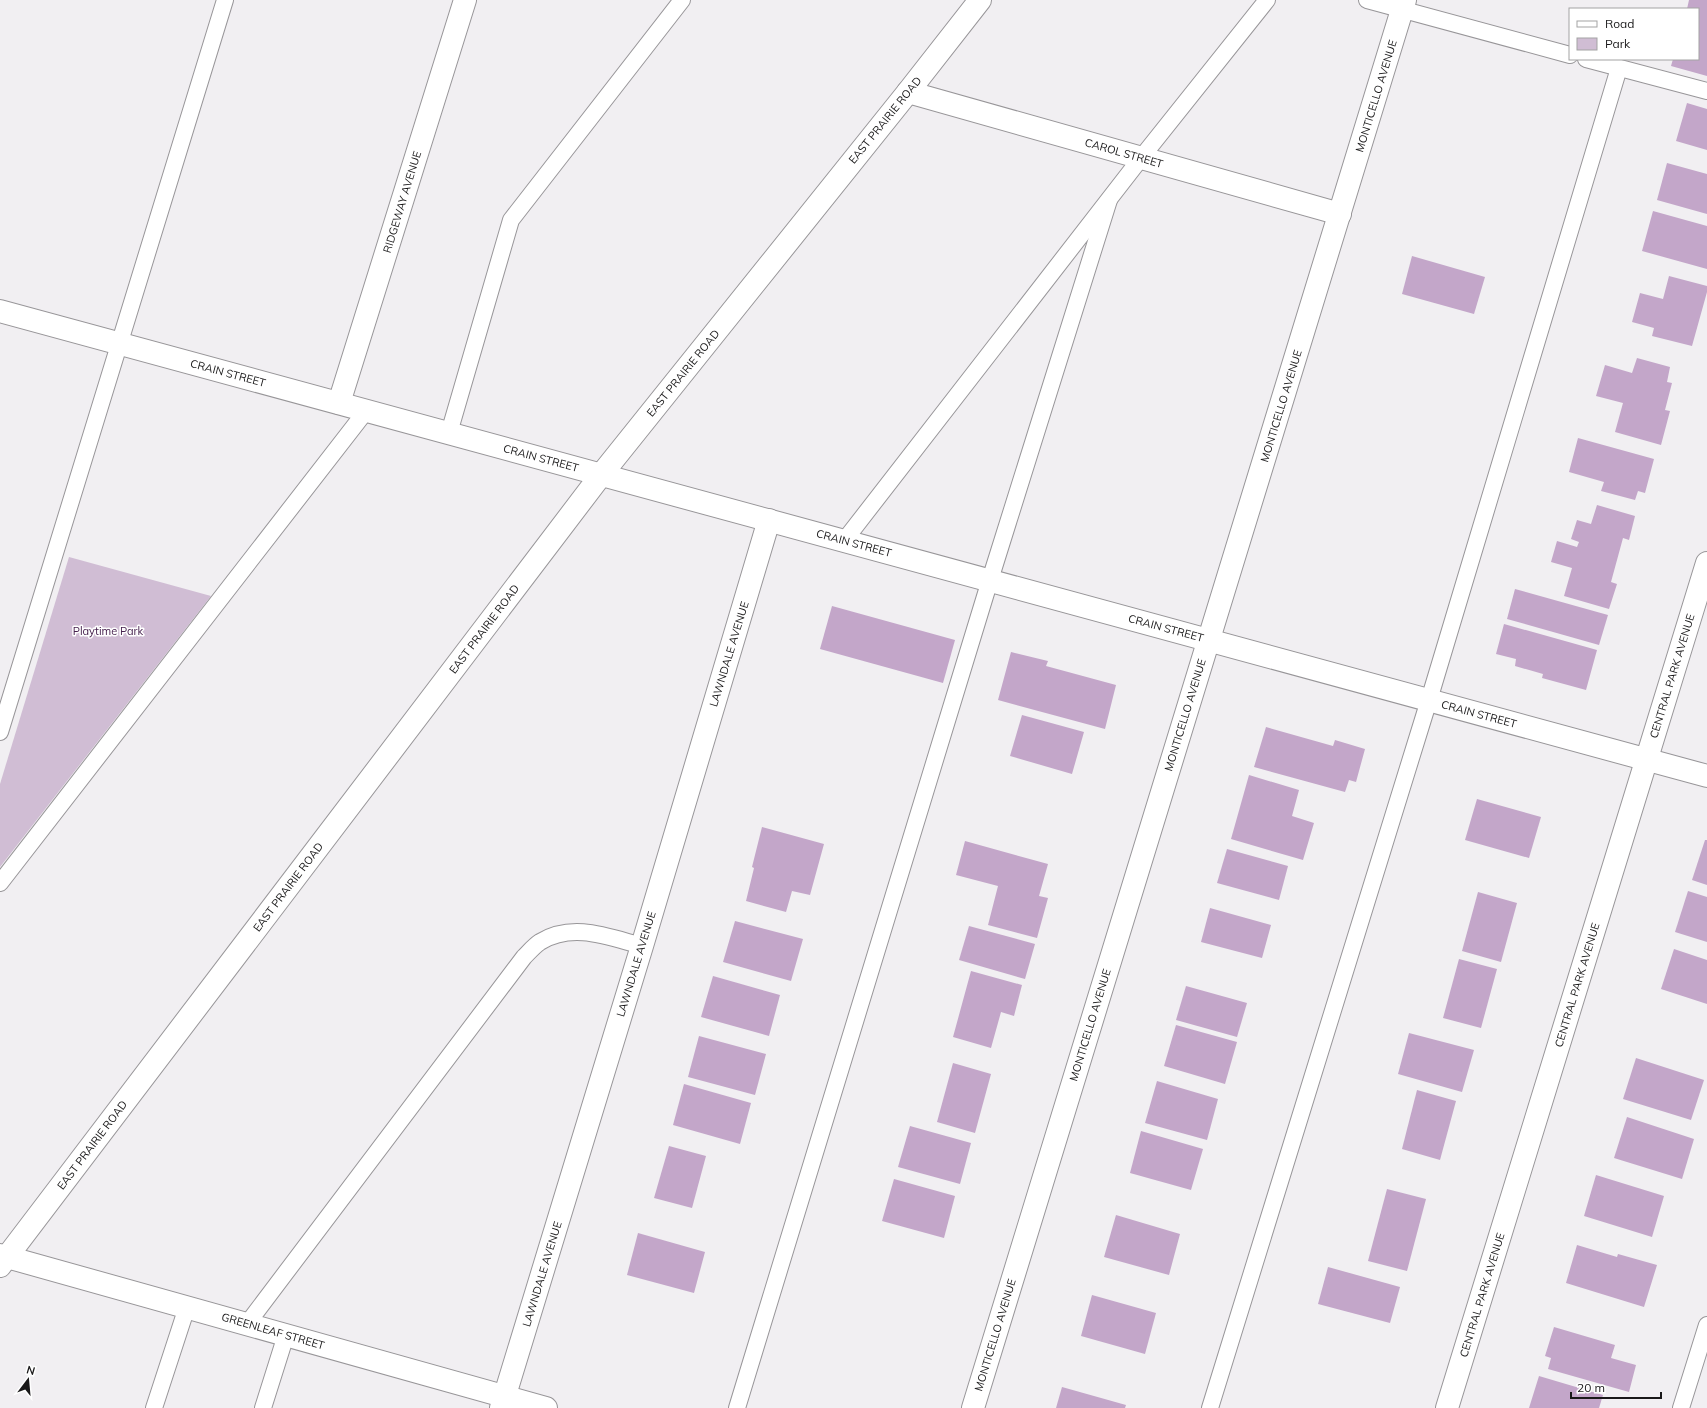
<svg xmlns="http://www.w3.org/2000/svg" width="1707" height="1408" font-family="Mulish,sans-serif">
	<rect width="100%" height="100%" fill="#f1eff2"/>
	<!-- green -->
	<polygon fill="#d0bdd4" points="69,557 211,596 0,867 0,784"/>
	<!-- building -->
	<g fill="#c3a6c9">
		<polygon points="1689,0 1707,0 1707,76 1671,66 1673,59 1698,59 1698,9 1687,9"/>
		<polygon points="1687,103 1707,109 1707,150 1676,141"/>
		<polygon points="1667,163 1707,174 1707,214 1657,200"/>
		<polygon points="1653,211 1707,226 1707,269 1642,251"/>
		<polygon points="1412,256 1485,277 1474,314 1402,294"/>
		<polygon points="1669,276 1707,286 1707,292 1692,346 1652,336 1654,328 1632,322 1640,293 1663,299"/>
		<polygon points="1637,358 1670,367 1667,382 1672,383 1665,410 1670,411 1661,445 1615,432 1623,403 1596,396 1605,365 1632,373"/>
		<polygon points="1578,438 1654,459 1645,493 1638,491 1635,500 1601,491 1604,482 1569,472"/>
		<polygon points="1597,505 1635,516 1629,540 1623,538 1611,582 1617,584 1609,609 1564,596 1572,568 1551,562 1557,541 1577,547 1579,542 1571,539 1577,520 1591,524"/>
		<polygon points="1515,589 1608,615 1599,645 1507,619"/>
		<polygon points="832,606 955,640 943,683 820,649"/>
		<polygon points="1504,624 1597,650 1586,690 1542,678 1543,674 1515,666 1516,659 1496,654"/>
		<polygon points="1011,652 1048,661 1046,666 1116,685 1105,729 998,700"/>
		<polygon points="1022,715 1084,732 1072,774 1010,756"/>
		<polygon points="1266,727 1333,746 1335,740 1365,749 1356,782 1349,780 1345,792 1254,767"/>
		<polygon points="1249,775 1299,790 1292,816 1314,823 1303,860 1231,839"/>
		<polygon points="1477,799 1541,817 1529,858 1465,840"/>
		<polygon points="762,827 824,844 810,895 792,891 786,912 746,901 754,868 752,867"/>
		<polygon points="1705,840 1707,840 1707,885 1692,880"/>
		<polygon points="965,841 1048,864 1039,896 1048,898 1037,938 988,925 998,886 956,875"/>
		<polygon points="1227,849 1288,866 1279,900 1217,883"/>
		<polygon points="1688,891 1707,897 1707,942 1675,932"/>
		<polygon points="1478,892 1517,903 1501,962 1462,951"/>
		<polygon points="1210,908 1271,925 1262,958 1201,942"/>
		<polygon points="735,921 803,939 791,981 723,962"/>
		<polygon points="969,926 1035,944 1025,979 959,960"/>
		<polygon points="1674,949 1707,960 1707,1004 1661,989"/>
		<polygon points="1459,959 1497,969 1481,1028 1443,1018"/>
		<polygon points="971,971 1022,985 1014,1016 1001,1012 991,1048 953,1037"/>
		<polygon points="713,976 780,995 769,1036 701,1017"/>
		<polygon points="1186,986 1247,1003 1237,1037 1176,1020"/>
		<polygon points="1176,1025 1237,1042 1225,1084 1164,1066"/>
		<polygon points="1409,1033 1474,1050 1462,1092 1398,1074"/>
		<polygon points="699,1036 766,1054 755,1095 688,1077"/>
		<polygon points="1636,1058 1704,1080 1691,1120 1623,1099"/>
		<polygon points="953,1063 991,1074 975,1133 937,1122"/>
		<polygon points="1157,1081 1218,1099 1207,1140 1145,1123"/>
		<polygon points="684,1084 751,1103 740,1144 673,1125"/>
		<polygon points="1417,1090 1456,1101 1440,1160 1402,1149"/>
		<polygon points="1627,1117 1694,1139 1682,1179 1614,1158"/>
		<polygon points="910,1126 971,1143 960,1184 898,1167"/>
		<polygon points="1141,1131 1203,1149 1191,1190 1130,1173"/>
		<polygon points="669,1146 706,1156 692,1208 654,1198"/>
		<polygon points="1596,1175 1664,1196 1652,1237 1584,1216"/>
		<polygon points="894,1179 955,1196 944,1238 882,1221"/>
		<polygon points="1387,1189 1426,1199 1407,1271 1368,1261"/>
		<polygon points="1116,1215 1180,1234 1169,1275 1104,1257"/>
		<polygon points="638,1233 705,1252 694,1293 627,1275"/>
		<polygon points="1577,1245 1617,1257 1618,1254 1657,1265 1644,1307 1566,1283"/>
		<polygon points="1328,1267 1400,1287 1390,1323 1318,1304"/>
		<polygon points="1092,1295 1156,1313 1145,1354 1081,1336"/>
		<polygon points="1554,1327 1615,1345 1611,1358 1636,1365 1629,1392 1548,1369 1551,1358 1545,1356"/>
		<polygon points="1539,1376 1603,1395 1599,1408 1529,1408"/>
		<polygon points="1062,1387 1126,1405 1125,1408 1056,1408"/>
	</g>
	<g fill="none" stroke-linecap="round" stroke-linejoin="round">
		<defs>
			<g id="service">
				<polyline points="1367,0 1570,55"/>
				<polyline points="1586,59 1707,91"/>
				<polyline points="449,433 511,220 682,0"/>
				<polyline points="844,541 1141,158 1267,0"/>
				<polyline points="0,732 225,0"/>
				<polyline points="0,883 366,411"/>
				<path d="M247 1324 524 957C529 952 534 946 540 942 573 922 608 937 642 946"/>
				<polyline points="154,1408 187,1307"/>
				<polyline points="263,1408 286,1335"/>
				<polyline points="737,1408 990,580 1109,200"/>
				<polyline points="1210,1408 1429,700 1619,68"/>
				<polyline points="1681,1408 1707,1325"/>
			</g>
			<g id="minor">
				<polyline points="908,92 1340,214"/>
				<polyline points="0,311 1707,776"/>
				<polyline points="339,403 465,0"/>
				<polyline points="0,1255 546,1408"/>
				<polyline points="501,1408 642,946 769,520"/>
				<polyline points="973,1408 1405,0"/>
				<polyline points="1447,1408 1707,563"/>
			</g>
			<polyline id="tertiary" points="0,1266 601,475 908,92 980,0"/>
		</defs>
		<!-- service casing -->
		<use href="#service" stroke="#989699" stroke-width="18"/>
		<!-- minor casing -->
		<use href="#minor" stroke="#989699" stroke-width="24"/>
		<!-- tertiary casing -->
		<use href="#tertiary" stroke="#989699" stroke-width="24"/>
		<!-- service -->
		<use href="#service" stroke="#fff" stroke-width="16"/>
		<!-- minor -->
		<use href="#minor" stroke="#fff" stroke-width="22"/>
		<!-- tertiary -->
		<use href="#tertiary" stroke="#fff" stroke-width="22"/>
	</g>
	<g text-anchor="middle" stroke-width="3" stroke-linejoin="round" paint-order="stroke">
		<!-- street labels -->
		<g font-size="11" fill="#191819" stroke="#fff">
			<text transform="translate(1376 96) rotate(-73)" y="4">MONTICELLO AVENUE</text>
			<text transform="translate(885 120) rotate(-51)" y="4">EAST PRAIRIE ROAD</text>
			<text transform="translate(1124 153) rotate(16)" y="4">CAROL STREET</text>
			<text transform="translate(402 202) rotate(-73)" y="4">RIDGEWAY AVENUE</text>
			<text transform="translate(228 373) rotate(15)" y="4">CRAIN STREET</text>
			<text transform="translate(683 373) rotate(-51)" y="4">EAST PRAIRIE ROAD</text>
			<text transform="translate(1281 406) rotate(-73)" y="4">MONTICELLO AVENUE</text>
			<text transform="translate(541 458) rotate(15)" y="4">CRAIN STREET</text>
			<text transform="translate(854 543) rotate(15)" y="4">CRAIN STREET</text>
			<text transform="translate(1166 628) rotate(15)" y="4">CRAIN STREET</text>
			<text transform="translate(484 629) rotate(-53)" y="4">EAST PRAIRIE ROAD</text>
			<text transform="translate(729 654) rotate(-73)" y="4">LAWNDALE AVENUE</text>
			<text transform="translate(1672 676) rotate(-73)" y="4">CENTRAL PARK AVENUE</text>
			<text transform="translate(1479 714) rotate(15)" y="4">CRAIN STREET</text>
			<text transform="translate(1185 715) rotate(-73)" y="4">MONTICELLO AVENUE</text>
			<text transform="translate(288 887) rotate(-53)" y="4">EAST PRAIRIE ROAD</text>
			<text transform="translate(636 964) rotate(-73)" y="4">LAWNDALE AVENUE</text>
			<text transform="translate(1577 985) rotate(-73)" y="4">CENTRAL PARK AVENUE</text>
			<text transform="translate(1090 1025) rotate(-73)" y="4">MONTICELLO AVENUE</text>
			<text transform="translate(92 1145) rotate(-53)" y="4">EAST PRAIRIE ROAD</text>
			<text transform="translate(542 1274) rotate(-73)" y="4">LAWNDALE AVENUE</text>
			<text transform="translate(1482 1295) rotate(-73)" y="4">CENTRAL PARK AVENUE</text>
			<text transform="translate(273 1331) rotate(16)" y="4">GREENLEAF STREET</text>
			<text transform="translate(995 1335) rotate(-73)" y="4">MONTICELLO AVENUE</text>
		</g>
		<!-- park labels -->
		<g font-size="11" fill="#45204d" stroke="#fff">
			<text x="108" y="635">Playtime Park</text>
		</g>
	</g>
	<!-- legend -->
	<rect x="1569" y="8" width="130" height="52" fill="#ffffff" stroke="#a3a3a3"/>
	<rect x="1577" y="21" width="20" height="6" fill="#ffffff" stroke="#a3a3a3"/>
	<text x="1605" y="28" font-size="12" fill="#191819">Road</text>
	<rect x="1577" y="38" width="20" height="12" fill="#d0bdd4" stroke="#a3a3a3"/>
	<text x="1605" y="48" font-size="12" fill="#191819">Park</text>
	<!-- north arrow -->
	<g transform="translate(28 1380) rotate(16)" stroke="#ffffff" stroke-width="3" paint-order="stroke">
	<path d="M0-3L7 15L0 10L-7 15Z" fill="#191819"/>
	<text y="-6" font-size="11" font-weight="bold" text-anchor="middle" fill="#191819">N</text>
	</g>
	<!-- scale -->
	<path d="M1571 1392v6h90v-6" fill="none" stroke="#191819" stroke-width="2"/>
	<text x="1577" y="1392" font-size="12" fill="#191819" stroke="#ffffff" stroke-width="3" paint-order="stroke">20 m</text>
</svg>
